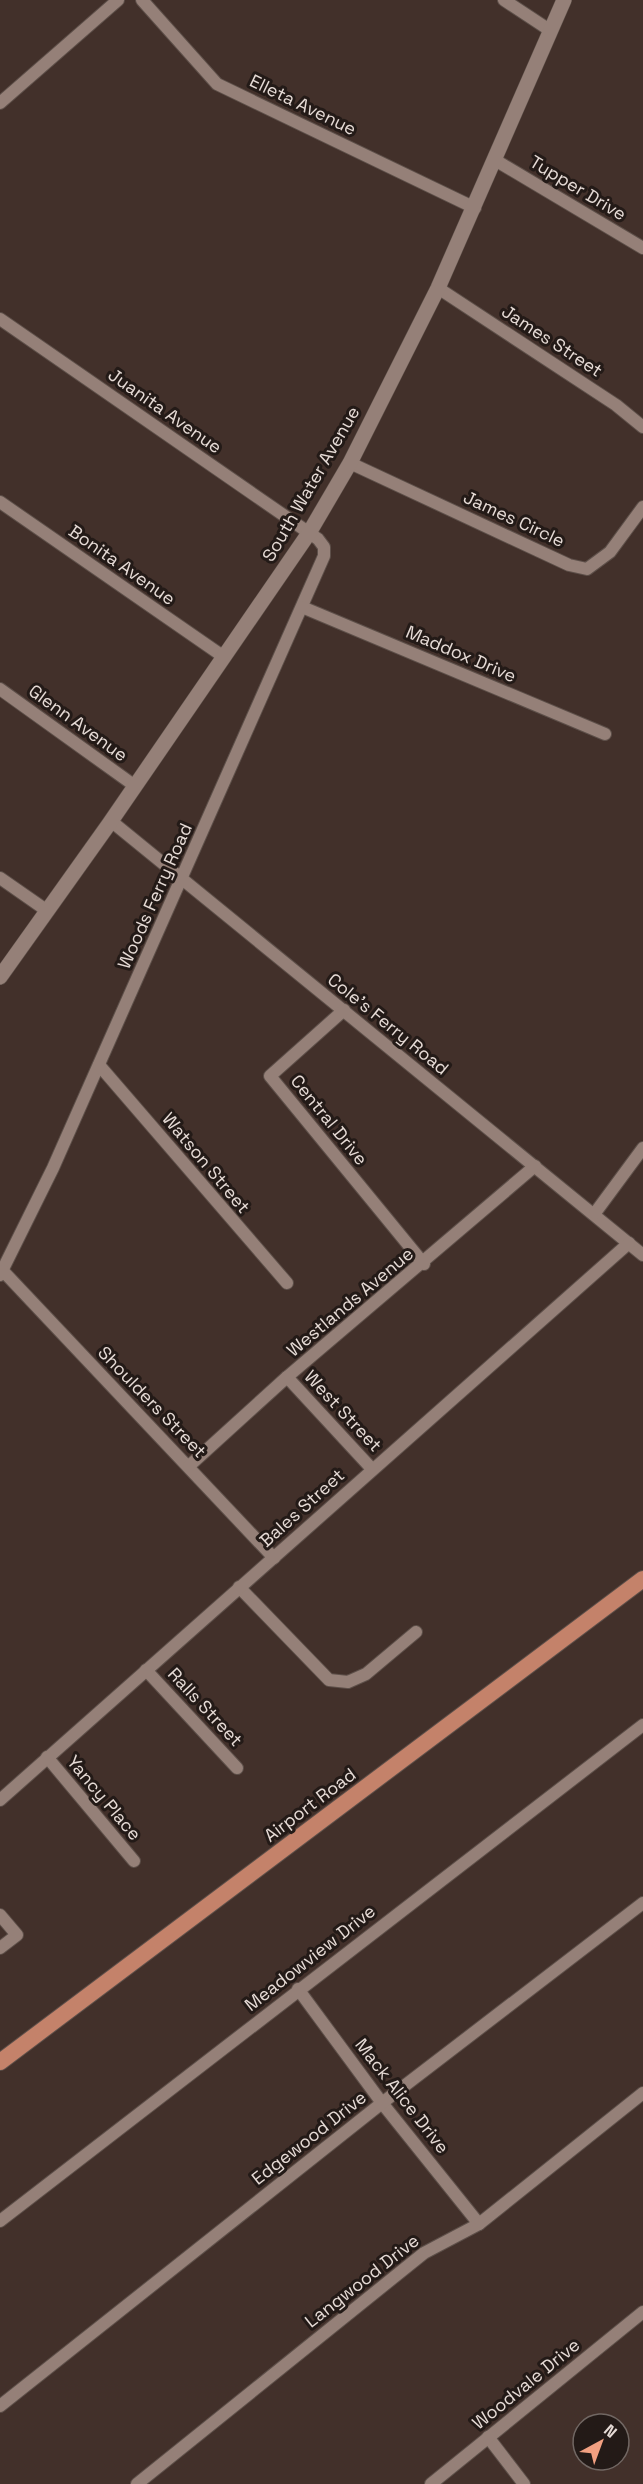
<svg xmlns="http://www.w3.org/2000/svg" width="643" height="2484" font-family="'Space Grotesk',sans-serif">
	<rect width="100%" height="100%" fill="#42302a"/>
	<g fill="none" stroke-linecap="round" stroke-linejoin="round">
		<defs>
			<g id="minor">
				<polyline points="142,0 217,84 475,208"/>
				<polyline points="504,0 551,31"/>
				<polyline points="0,103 118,0"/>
				<polyline points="495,160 643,248"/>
				<polyline points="438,288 616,405 643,427"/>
				<polyline points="0,319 318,539 324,547 324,556 53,1168 0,1275"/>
				<polyline points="350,463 569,565 587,569 610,552 643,507"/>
				<polyline points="0,502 224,657"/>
				<polyline points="302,607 605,734"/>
				<polyline points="0,689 135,786"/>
				<polyline points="111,821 643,1255"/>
				<polyline points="0,878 46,910"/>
				<polyline points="344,1010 270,1076 424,1264"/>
				<polyline points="99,1065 287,1283"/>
				<polyline points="595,1213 643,1148"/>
				<polyline points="3,1271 274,1558"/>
				<polyline points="287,1377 372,1469"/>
				<polyline points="189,1466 287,1377 535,1166"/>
				<polyline points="239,1587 329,1680 348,1682 366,1674 416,1632"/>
				<polyline points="146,1670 237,1768"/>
				<polyline points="47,1757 134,1861"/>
				<polyline points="0,1800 629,1243"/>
				<polyline points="0,1915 17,1935 0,1948"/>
				<polyline points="298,1989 382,2103 479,2224"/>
				<polyline points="0,2221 643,1725"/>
				<polyline points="0,2406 382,2103 643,1903"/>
				<polyline points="488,2437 524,2484"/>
				<polyline points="137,2484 424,2253 479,2224 643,2093"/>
				<polyline points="431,2484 643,2312"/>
			</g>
			<polyline id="secondary" points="0,977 109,824 309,533 350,463 438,288 564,0"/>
			<polyline id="trunk" points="0,2062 643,1579"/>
		</defs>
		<!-- minor casing -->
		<use href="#minor" stroke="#5d4f49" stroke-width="14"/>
		<!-- secondary casing -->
		<use href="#secondary" stroke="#5d4f49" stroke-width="16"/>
		<!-- trunk casing -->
		<use href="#trunk" stroke="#5d4f49" stroke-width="18"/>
		<!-- minor -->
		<use href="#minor" stroke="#958078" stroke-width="12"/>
		<!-- secondary -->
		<use href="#secondary" stroke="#958078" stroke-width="15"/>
		<!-- trunk -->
		<use href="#trunk" stroke="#c4826a" stroke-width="16"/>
	</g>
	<g text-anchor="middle" stroke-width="6" stroke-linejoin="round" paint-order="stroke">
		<!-- street labels -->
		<g font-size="18" fill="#e6dbd6" stroke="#231a17">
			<text transform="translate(303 105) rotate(26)" y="6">Elleta Avenue</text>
			<text transform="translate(578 188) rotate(31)" y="6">Tupper Drive</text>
			<text transform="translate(552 341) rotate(33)" y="6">James Street</text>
			<text transform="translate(165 411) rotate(35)" y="6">Juanita Avenue</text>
			<text transform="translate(311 484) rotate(-60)" y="6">South Water Avenue</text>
			<text transform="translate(514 519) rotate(25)" y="6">James Circle</text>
			<text transform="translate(122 565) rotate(35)" y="6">Bonita Avenue</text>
			<text transform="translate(461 654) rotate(23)" y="6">Maddox Drive</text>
			<text transform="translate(78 723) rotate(36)" y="6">Glenn Avenue</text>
			<text transform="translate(155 896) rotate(-66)" y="6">Woods Ferry Road</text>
			<text transform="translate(388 1024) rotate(39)" y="6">Cole's Ferry Road</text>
			<text transform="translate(329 1120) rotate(51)" y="6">Central Drive</text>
			<text transform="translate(206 1163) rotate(50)" y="6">Watson Street</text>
			<text transform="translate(350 1302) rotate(-40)" y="6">Westlands Avenue</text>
			<text transform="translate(152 1402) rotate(46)" y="6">Shoulders Street</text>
			<text transform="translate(343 1411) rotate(47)" y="6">West Street</text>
			<text transform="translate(302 1508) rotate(-42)" y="6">Bales Street</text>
			<text transform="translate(205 1707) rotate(47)" y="6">Ralls Street</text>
			<text transform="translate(104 1798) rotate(50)" y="6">Yancy Place</text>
			<text transform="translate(310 1805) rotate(-37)" y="6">Airport Road</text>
			<text transform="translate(310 1958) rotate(-38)" y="6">Meadowview Drive</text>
			<text transform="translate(402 2096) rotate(52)" y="6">Mack Alice Drive</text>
			<text transform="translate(309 2138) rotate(-38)" y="6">Edgewood Drive</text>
			<text transform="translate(362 2281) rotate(-38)" y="6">Langwood Drive</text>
			<text transform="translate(526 2384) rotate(-39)" y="6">Woodvale Drive</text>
		</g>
	</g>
	<!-- north arrow -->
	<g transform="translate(601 2442) rotate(41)"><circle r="28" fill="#231a17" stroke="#716763" stroke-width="1.5"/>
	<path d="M0-4.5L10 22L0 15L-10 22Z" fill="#f2a081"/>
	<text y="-9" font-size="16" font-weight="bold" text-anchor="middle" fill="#e6dbd6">N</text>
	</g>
</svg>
